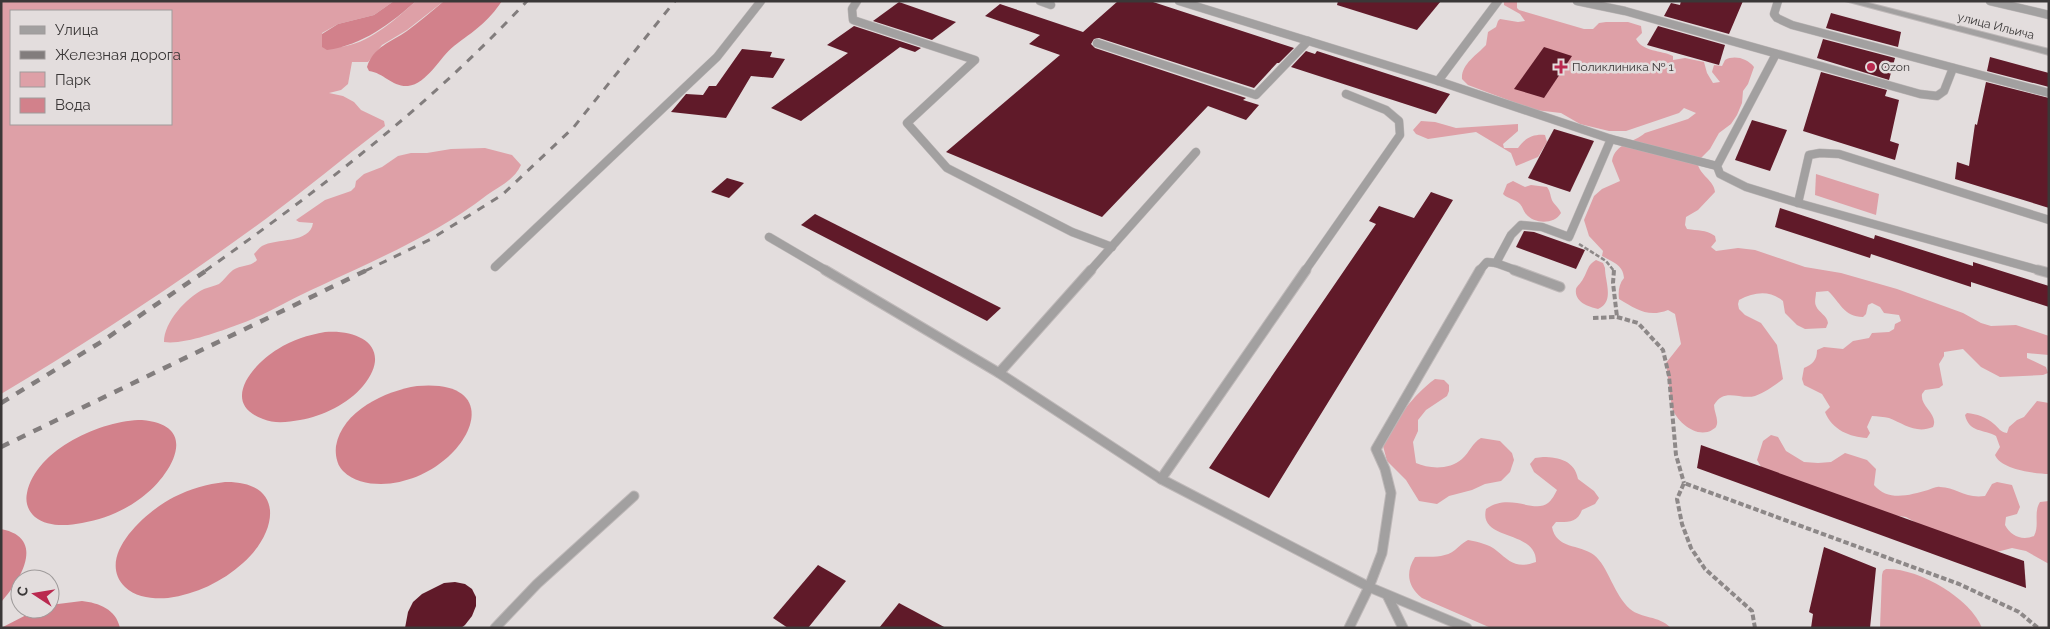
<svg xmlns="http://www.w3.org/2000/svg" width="2050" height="629" font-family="Raleway,sans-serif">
	<rect width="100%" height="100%" fill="#e3dddd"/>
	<!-- green -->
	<g fill="#dea0a7" fill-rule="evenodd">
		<path d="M1 1H394L374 15 338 24 322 33V47C330 47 339 48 346 46 372 41 397 18 416 1H444L407 30 382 45 368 62H352L348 84 341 90 329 93 343 96 354 102 361 110 384 121 385 126 380 130C342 159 305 190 267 218 181 281 92 340 1 394ZM11 11H171V124H11Z"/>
		<path d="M1504 1H1517V8L1519 10 1584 29H1593L1599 23 1606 22H1628L1641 26 1642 33 1636 39C1643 52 1661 50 1673 56V60L1685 58 1704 62 1707 73 1713 83 1720 82 1712 72 1714 65 1722 66 1725 60C1734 55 1747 58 1754 67L1748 84 1743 91 1742 103 1737 115 1731 124 1719 133 1710 149 1697 162C1700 176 1714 180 1715 192L1698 210 1686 217 1685 225 1687 229C1698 231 1705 229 1715 236L1716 241 1711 247 1716 251 1738 248 1755 250 1805 267 1841 273 1897 289 1963 313 1981 323 1991 326 2016 325 2049 336V355L2027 353V358L2046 367 2048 373 2043 375 2000 377 1981 367 1963 349 1944 352V356L1939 364 1943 385 1939 388 1925 390 1922 394C1920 407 1939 414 1933 427 1916 434 1904 424 1889 418 1884 417 1877 416 1872 416L1867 427 1870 433 1867 438C1850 437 1832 430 1825 412L1830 407 1822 394 1804 385 1802 379 1804 368C1813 364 1817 360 1817 350L1824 347 1843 349 1853 341 1869 338 1872 333 1889 332 1894 329 1895 324 1901 321 1899 315 1884 313 1880 307 1872 303 1868 305 1866 314 1863 317C1844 317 1840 302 1828 291L1816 292C1816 297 1814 302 1816 306 1819 313 1827 315 1828 323L1826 328 1805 329 1797 325 1785 313 1783 301C1769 290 1755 292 1739 300L1738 304 1739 309 1745 315 1761 323 1777 345 1783 379C1774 386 1766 392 1755 396 1740 400 1724 387 1714 405 1714 411 1718 418 1717 424 1716 428 1715 428 1712 430 1697 439 1677 422 1672 408L1666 363 1681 344 1675 314 1668 310C1648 318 1636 309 1619 299 1618 291 1619 284 1624 278 1623 264 1612 262 1602 256L1603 251 1589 236 1584 220 1594 196 1602 189 1620 181 1612 161C1615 143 1634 143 1645 133L1688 119 1696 113 1684 108 1679 113 1626 131H1609L1580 124 1561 113 1535 110 1468 85 1462 79C1461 64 1477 55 1486 45L1488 32 1496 27 1498 21 1500 19 1518 22 1525 21 1520 14 1504 5Z"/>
		<path d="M1421 121 1435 122 1456 128 1518 124V131L1503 144 1504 148H1518C1525 138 1533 134 1545 135L1547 142 1538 157 1516 166 1511 153 1476 132 1428 139 1416 134 1413 130Z"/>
		<path d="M485 148 512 155 521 165C514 180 500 186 487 195 437 234 377 259 320 286 292 298 266 315 237 325 218 332 183 345 164 342 164 322 186 298 204 289 209 287 215 286 219 284 224 280 228 274 233 270 241 265 251 267 257 260L254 254C256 252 259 248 262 246 276 238 310 244 313 223L299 222 296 220 325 200 351 191 355 187 356 181 364 174 382 167 398 156 411 153H427L451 149Z"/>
		<polygon points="1816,174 1879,194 1876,215 1815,195"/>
		<path d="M1513 181 1525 187 1531 185 1547 187C1551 192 1550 197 1553 202 1556 206 1559 208 1561 213 1554 225 1534 224 1526 214 1523 211 1523 207 1520 204 1515 199 1508 199 1503 194L1507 184Z"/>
		<path d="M1596 260 1603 263 1605 268C1605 282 1615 302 1598 309 1589 307 1574 302 1576 289 1577 286 1581 283 1583 279 1588 271 1587 265 1596 260Z"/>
		<path d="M1435 379 1444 380 1449 385V391L1447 396 1426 410 1418 420V431L1413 442 1416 463C1429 469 1450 470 1462 459 1470 452 1472 443 1481 438L1500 441 1512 453 1514 460 1510 472 1501 481 1485 484 1472 490 1449 496 1437 504 1419 501 1406 480 1387 461 1383 446C1394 421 1413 395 1435 379Z"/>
		<path d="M2037 401 2049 403V474C2035 474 2000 469 1995 455L2000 447 1996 436C1984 429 1969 433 1965 415L1967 413C1977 414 1986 417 1994 424 1999 428 2000 432 2007 433L2009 427 2017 420 2024 417Z"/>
		<path d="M1771 435 1778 437 1786 451 1804 462 1818 463 1831 462 1845 453 1867 460 1876 469 1874 485C1888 502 1910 495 1928 490 1932 489 1936 486 1940 487 1956 487 1965 499 1985 496L1992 484 1997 482 2012 485 2020 507 2017 514 2006 517 2005 525C2011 536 2022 541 2034 536 2040 525 2033 513 2040 502L2049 501V564L2026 551 2012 548 1993 553 1920 525 1906 517 1879 513 1763 470 1757 460 1763 441Z"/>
		<path d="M1543 457C1559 457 1575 461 1578 479L1594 491 1599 498 1595 504 1582 510C1577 523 1568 522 1556 522L1552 527C1556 549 1579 544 1594 555 1608 566 1614 595 1630 609 1642 619 1658 615 1671 628H1491L1422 598C1408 587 1405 573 1415 557 1428 556 1444 559 1455 550 1459 547 1462 543 1468 540 1478 542 1489 544 1497 551 1510 562 1517 569 1536 562 1537 529 1478 542 1486 509 1510 492 1534 514 1548 503 1552 500 1555 494 1557 490L1534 472 1530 464 1535 458Z"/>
		<path d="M1886 569C1919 568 1970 598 1982 628H1880L1882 575 1883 571Z"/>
	</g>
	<!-- water -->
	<g fill="#d2818b">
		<path d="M394 1H416C390 24 363 45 327 50L322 47V34L338 24 374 15Z"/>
		<path d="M444 1H502C488 22 474 31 454 46 440 57 427 84 408 86 392 87 384 73 369 71L367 67C373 47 391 42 407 31 419 22 432 11 444 1Z"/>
		<path d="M325 332C362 329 393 349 363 386 348 404 323 416 300 420 288 422 275 424 263 419 219 403 254 363 278 349 292 340 308 335 325 332Z"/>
		<path d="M417 386C518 377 463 482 381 484 367 484 353 481 343 471 337 465 335 455 336 446 342 411 385 391 417 386Z"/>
		<path d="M142 420C202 425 171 476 141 498 124 511 104 519 82 523 67 526 47 527 35 517 28 511 25 502 27 493 36 449 102 420 142 420Z"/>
		<path d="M225 482C286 481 278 532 243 563 222 582 196 594 168 598 154 599 136 598 125 587 94 556 148 510 174 497 190 489 207 484 225 482Z"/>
		<path d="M1 529C47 538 20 581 1 602Z"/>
		<path d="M82 601C99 603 116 609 120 628H1L36 610 50 609V605Z"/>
	</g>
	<!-- building -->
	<g fill="#601a29">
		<polygon points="1118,1 1150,1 1294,48 1279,63 1277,63 1254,88 1099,38 1094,39 1091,44 1095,48 1246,98 1243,100 1259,105 1246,120 1208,106 1102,217 946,152 1060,55 1029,44 1040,35 985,16 1000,4 1083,32"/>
		<polygon points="1338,1 1441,1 1417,30 1337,5"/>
		<polygon points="1681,1 1743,1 1729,34 1664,16 1671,3 1680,5"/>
		<polygon points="899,2 956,22 932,40 873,21"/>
		<polygon points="1831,13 1901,32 1898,47 1826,28"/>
		<polygon points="854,26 921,48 915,52 900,47 801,121 771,108 848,53 827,45"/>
		<polygon points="1658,26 1725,45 1719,65 1647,45"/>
		<polygon points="1823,39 1895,58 1889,80 1817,58"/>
		<polygon points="1544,47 1572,56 1544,98 1514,89"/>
		<polygon points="742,49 772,52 770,57 785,59 773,78 751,76 726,118 671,112 686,94 703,95 709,86 716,86"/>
		<polygon points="1306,51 1315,54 1317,51 1450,94 1436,114 1291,67"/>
		<polygon points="1990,57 2049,73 2049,87 1987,71"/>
		<polygon points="1821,72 1887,90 1885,96 1899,100 1890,141 1899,144 1895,160 1803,131"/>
		<polygon points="1986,82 2049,98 2049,208 1955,179 1957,162 1969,166 1975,124 1977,125"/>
		<polygon points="1752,120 1787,130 1770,171 1735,160"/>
		<polygon points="1554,129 1594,141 1570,192 1528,178"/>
		<polygon points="727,178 744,183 729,198 711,192"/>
		<polygon points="1431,192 1453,200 1269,498 1209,468 1376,224 1369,221 1379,206 1414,218"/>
		<polygon points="1780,208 1874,239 1875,235 1973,266 1973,262 2049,286 2049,307 1971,282 1971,287 1871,254 1870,258 1775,227"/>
		<polygon points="815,214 1001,308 987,321 801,225"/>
		<polygon points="1524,231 1534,232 1585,250 1576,269 1516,247"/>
		<polygon points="1701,445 2024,561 2026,588 1697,468"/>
		<polygon points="1824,547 1876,568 1870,628 1811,628 1813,614 1809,612"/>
		<polygon points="818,565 846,581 808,628 788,628 773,618"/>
		<polygon points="455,582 465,584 472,589 476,597 476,606 472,616 465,625 461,628 405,628 408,612 413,602 422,594 444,583"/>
		<polygon points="899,603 946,628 879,628"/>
	</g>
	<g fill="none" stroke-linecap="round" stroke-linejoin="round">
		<defs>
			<g id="lane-far1">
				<polyline points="857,1 852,9 853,20 975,60 907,123 947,168 1072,232 1112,247"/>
				<polyline points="1040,1 1051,5"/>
				<polyline points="1179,1 1438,81 1611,139 1717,166"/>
				<polyline points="1577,1 1625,11 1920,94 1937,96 1944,91 1953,68"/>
				<polyline points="1778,1 1774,14 1777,18 1792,25 2049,93"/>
				<polyline points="1990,1 2049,15"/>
				<polyline points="1097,43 1256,95 1308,41"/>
				<polyline points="1776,54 1717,166 1720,174 1746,187 1798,203 2042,271"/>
				<polyline points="1438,81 1498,1"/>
				<polyline points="1798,203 1809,155 1820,153 1839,154 2049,220"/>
				<polyline points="769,237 827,271"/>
				<polyline points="1496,263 1511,235 1521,225 1542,227 1569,237 1611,139"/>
				<polyline points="495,267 717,57 761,1"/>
				<polyline points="1090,271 1196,152"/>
				<polyline points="1305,271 1400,135 1399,121 1386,110 1346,94"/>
				<polyline points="1479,271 1487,262 1496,263 1518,271"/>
			</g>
			<g id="lane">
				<polyline points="825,270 999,373 1161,479 1369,587 1349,628"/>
				<polyline points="1514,270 1560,287"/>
				<polyline points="2038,270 2049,273"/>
				<polyline points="999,373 1091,270"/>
				<polyline points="1161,479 1306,270"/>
				<polyline points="1388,597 1403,628"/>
				<polyline points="495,628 537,584 634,496"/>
				<polyline points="1467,628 1369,587 1382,553 1391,493 1385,469 1376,449 1480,270"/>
			</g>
			<polygon id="street" points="1845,1 1861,1 2049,49 2049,55"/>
		</defs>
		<!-- lane-far1 casing -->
		<use href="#lane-far1" stroke="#beb8b8" stroke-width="9"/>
		<!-- lane casing -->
		<use href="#lane" stroke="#beb8b8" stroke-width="11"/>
		<!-- street casing -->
		<use href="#street" stroke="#beb8b8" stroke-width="2"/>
		<!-- path-far1 -->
		<polyline stroke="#8d8888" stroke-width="2.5" stroke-dasharray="4.5 2" stroke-linecap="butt" points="1579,244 1606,261 1614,271"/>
		<!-- path -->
		<g stroke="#8d8888" stroke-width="4" stroke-dasharray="5.5 2.5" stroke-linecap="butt">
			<polyline points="1614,270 1613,283 1617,317"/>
			<polyline points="1593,318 1617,317 1638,323 1663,350 1669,376 1676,455 1684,483"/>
			<polyline points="1755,628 1752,611 1705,569 1691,548 1682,524 1677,499 1684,483 1959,584 2019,612 2038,628"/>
		</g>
		<!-- lane-far1 -->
		<use href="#lane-far1" stroke="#a2a0a0" stroke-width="8"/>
		<!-- lane -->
		<use href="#lane" stroke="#a2a0a0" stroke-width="9"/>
		<!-- street -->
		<use href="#street" fill="#a2a0a0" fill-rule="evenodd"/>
		<!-- rail-far1 -->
		<g stroke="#827d7d" stroke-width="3" stroke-dasharray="8 8" stroke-linecap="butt">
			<path d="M205 271C322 188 429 106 527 1"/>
			<polyline points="365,271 431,239 502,195 573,128 675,1"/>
		</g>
		<!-- rail -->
		<g stroke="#827d7d" stroke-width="4.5" stroke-dasharray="9 9" stroke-linecap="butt">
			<polyline points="1,403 101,342 207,270"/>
			<polyline points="1,447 367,270"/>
		</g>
	</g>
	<!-- markers -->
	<g fill="#ba294f" stroke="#e3dddd" stroke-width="2">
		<path d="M1558.5 59.5h5v5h5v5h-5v5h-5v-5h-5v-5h5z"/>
		<circle cx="1871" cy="67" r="5"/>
	</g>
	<g text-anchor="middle" stroke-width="5" stroke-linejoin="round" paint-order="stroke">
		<!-- far-street labels -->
		<g font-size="12" fill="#3a3737" stroke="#e3dddd">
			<text transform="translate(1996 26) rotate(14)" y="4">улица Ильича</text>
		</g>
		<!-- far-poi labels -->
		<g font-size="12" fill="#3a3737" stroke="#e3dddd" text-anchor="start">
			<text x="1572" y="71">Поликлиника № 1</text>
			<text x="1881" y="71">Ozon</text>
		</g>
	</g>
	<!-- border -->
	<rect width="2050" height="629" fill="none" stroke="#3a3737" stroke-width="5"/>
	<!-- legend -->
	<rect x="10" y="10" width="162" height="115" fill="#e3dddd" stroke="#9f9b9b"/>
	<rect x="20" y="26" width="25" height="8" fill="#a2a0a0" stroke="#9f9b9b"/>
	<text x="55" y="35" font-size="15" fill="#3a3737">Улица</text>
	<rect x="20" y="51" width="25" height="8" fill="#827d7d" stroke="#9f9b9b"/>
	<text x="55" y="60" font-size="15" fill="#3a3737">Железная дорога</text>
	<rect x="20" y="72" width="25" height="15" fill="#dea0a7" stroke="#9f9b9b"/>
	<text x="55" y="85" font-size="15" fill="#3a3737">Парк</text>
	<rect x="20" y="98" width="25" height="15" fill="#d2818b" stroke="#9f9b9b"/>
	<text x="55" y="110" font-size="15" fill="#3a3737">Вода</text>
	<!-- north arrow -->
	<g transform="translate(35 594) rotate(282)"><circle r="24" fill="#e3dddd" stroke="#9f9b9b"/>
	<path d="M0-4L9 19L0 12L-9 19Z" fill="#ba294f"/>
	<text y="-8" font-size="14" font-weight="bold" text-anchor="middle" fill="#3a3737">С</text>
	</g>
</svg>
